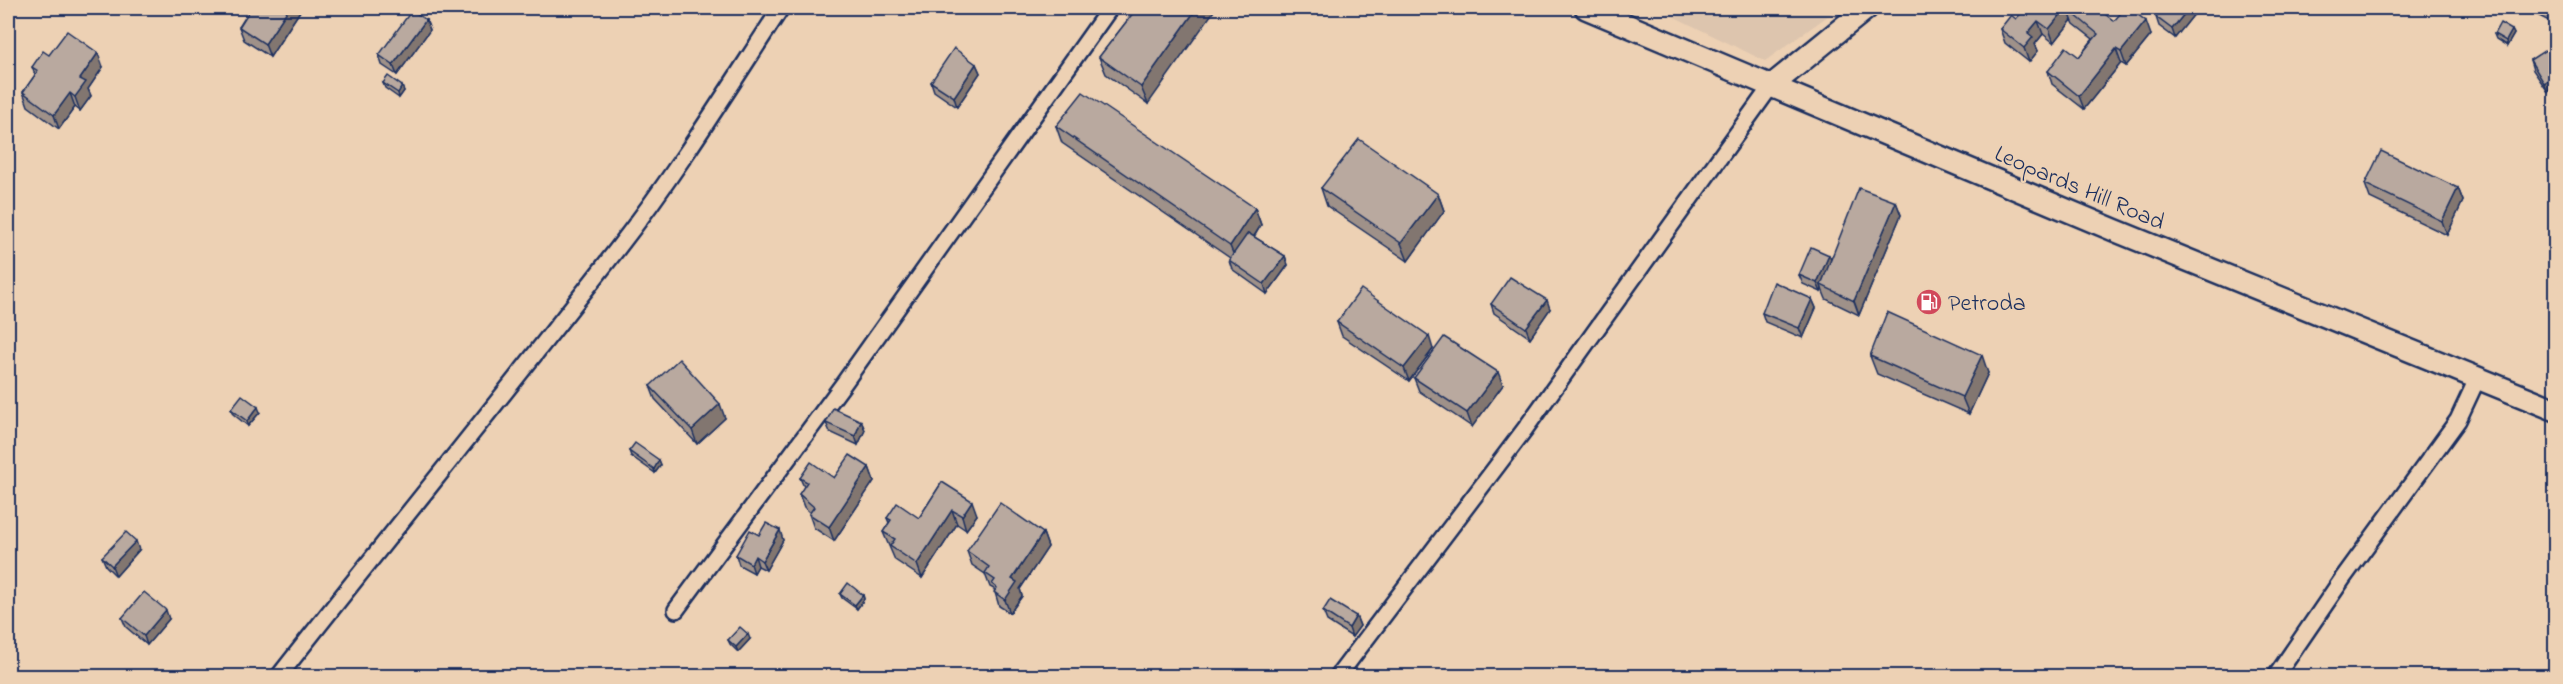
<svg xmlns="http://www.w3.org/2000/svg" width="2563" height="684" font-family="'Indie Flower',sans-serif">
	<rect width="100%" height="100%" fill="#edd1b4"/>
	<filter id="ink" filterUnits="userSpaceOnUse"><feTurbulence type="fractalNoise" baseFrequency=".0167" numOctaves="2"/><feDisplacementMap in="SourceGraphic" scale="12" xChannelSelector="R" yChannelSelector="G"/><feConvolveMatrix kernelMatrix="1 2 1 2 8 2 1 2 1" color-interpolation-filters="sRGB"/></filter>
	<g filter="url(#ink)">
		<!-- built -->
		<polygon fill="#ddc5ae" points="1656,8 1839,8 1765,61"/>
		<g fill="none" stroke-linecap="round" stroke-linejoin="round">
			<defs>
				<g id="street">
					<polyline points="676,610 844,383 1110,8"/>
					<path d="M279 676C391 533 507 392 618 248 677 172 728 89 781 8"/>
					<polyline points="1338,676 1525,429 1771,86"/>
					<polyline points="2276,676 2343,578 2458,420 2478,377"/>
				</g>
				<g id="secondary">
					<polyline points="1586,8 2114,230 2556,410"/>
					<polyline points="1771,86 1867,8"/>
				</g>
			</defs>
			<!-- street casing -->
			<use href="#street" stroke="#1b2f5e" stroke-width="20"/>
			<!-- secondary casing -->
			<use href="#secondary" stroke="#1b2f5e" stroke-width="26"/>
			<!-- street -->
			<use href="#street" stroke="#edd1b4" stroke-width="15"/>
			<!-- secondary -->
			<use href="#secondary" stroke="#edd1b4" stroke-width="21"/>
		</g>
		<!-- wall -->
		<g fill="#9f9189" stroke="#1b2f5e" stroke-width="1.5">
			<polygon points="302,8 270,57 244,40 239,27"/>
			<polygon points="1137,8 1148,104 1106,74 1099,57"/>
			<polygon points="2097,8 2114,21 2151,35 2126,66 2121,63 2084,109 2052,84 2048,71 2079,57 2093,39 2074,24 2072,20 2054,43 2043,34 2035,44 2038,51 2029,62 2005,43 2000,29 2027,12"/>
			<polygon points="2163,8 2199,8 2175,38 2159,26 2156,17"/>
			<polygon points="2534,9 2555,9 2549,21 2535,14"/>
			<polygon points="426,20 430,30 397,75 382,65 379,55"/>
			<polygon points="2512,30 2514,34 2507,46 2496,39 2494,34"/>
			<polygon points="49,55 103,67 88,89 91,96 80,111 75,107 59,129 28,106 23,92 35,75 32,67"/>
			<polygon points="2530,60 2556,62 2548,92 2533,70"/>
			<polygon points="976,64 980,73 957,107 934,91 931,82"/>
			<polygon points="383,83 404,91 399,98 385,88"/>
			<polygon points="1056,126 1255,208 1261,225 1254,237 1285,256 1288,265 1267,294 1232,269 1229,260 1230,258 1062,143"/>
			<polygon points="2365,184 2458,188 2463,201 2447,235 2370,198"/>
			<polygon points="1321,188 1438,194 1444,211 1408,261 1327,206"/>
			<polygon points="1896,202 1901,215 1859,315 1826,299 1822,289 1821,292 1803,284 1799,275 1831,259"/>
			<polygon points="1812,299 1816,308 1803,338 1765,322 1762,313"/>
			<polygon points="1491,304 1550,309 1530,338 1494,313"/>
			<polygon points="1337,322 1433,349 1409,381 1342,336"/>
			<polygon points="1870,356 1988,373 1969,414 1877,374"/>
			<polygon points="1414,378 1503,385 1472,427 1419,391"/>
			<polygon points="650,386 725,418 697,444 655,399"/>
			<polygon points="231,409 260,412 248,426 233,414"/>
			<polygon points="861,421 865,430 858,445 830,432 826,423"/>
			<polygon points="629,451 659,460 661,465 655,473 631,456"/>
			<polygon points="869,467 874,481 834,541 814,528 809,514 810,513 804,507 799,494 804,487 800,478 834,478"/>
			<polygon points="942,482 977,515 966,530 957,524 922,578 895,560 883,532 889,523 887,518 919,518"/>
			<polygon points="1043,533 1048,547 1020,589 1022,596 1010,613 999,606 994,589 990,587 985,574 972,565 967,551"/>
			<polygon points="759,535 783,540 766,570 758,566 754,573 739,565 736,555"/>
			<polygon points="139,550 116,576 106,566 102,557"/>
			<polygon points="840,594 863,595 864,599 857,609 842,598"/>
			<polygon points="1323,611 1356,616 1360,626 1352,637 1327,621"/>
			<polygon points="122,618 169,619 147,645 126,627"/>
			<polygon points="750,639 738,652 730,644 728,640"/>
		</g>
		<!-- shaded-wall -->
		<g fill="#82766f" stroke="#1b2f5e" stroke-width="1.5">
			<polygon points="289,8 302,8 270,57 265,44"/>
			<polygon points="1197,8 1216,8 1148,104 1141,87"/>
			<polygon points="2066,8 2082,8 2069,10 2072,20 2054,43 2049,29"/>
			<polygon points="2189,8 2199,8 2175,38 2172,29"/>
			<polygon points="2552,8 2555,8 2555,9 2549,21 2548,16"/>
			<polygon points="426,20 430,30 397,75 393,65"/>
			<polygon points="2038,21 2043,34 2035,44 2038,51 2029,62 2024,48 2028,33"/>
			<polygon points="2146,21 2151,35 2126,66 2121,52"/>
			<polygon points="2512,30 2514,34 2507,46 2506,41"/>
			<polygon points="2116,49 2121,63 2084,109 2079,96"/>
			<polygon points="98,53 103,67 88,89 91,96 80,111 75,97 80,79"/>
			<polygon points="976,64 980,73 957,107 954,97"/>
			<polygon points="2556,76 2556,87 2548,92 2544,83"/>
			<polygon points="402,86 404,91 399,98 398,93"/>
			<polygon points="70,93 75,107 59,129 54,115"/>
			<polygon points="2458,188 2463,201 2447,235 2442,221"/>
			<polygon points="1438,194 1444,211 1408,261 1401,243"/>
			<polygon points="1896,202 1901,215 1859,315 1854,301"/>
			<polygon points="1255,208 1261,225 1237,263 1230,246"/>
			<polygon points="1829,255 1833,264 1821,285 1822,289 1821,292 1817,283"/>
			<polygon points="1285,256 1288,265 1267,294 1264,284"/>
			<polygon points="1812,299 1816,308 1803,338 1799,328"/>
			<polygon points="1547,300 1550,309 1530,338 1526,328"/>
			<polygon points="1429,336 1433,349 1409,381 1404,368"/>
			<polygon points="1982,355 1988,373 1969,414 1962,397"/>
			<polygon points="1498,372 1503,385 1472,427 1467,413"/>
			<polygon points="720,404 725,418 697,444 692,430"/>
			<polygon points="258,407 260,412 248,426 247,421"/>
			<polygon points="861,421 865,430 858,445 855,436"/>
			<polygon points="659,460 661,465 655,473 654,469"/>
			<polygon points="869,467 874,481 834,541 829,527"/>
			<polygon points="972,501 977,515 966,530 962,516"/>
			<polygon points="952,510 957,524 922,578 917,564"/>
			<polygon points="780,530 783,540 766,570 762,561"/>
			<polygon points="1043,533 1048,547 1020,589 1022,596 1010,613 1005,600 1012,579"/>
			<polygon points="136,541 139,550 116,576 112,566"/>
			<polygon points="755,556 758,566 754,573 751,564"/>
			<polygon points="863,595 864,599 857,609 855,605"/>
			<polygon points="166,610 169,619 147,645 144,636"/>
			<polygon points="1356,616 1360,626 1352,637 1349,628"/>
			<polygon points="748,634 750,639 738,652 736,647"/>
		</g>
		<!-- building -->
		<g fill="#b9a99f" stroke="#1b2f5e" stroke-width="1.5">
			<polygon points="251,8 289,8 265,44 239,27"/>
			<polygon points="1137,8 1197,8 1141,87 1099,57"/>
			<polygon points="2031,8 2066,8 2049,29 2038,21 2028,33 2033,37 2024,48 2000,29 2011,15 2016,19 2024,10 2027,12"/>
			<polygon points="2071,8 2097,8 2114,21 2125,8 2129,8 2146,21 2121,52 2116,49 2079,96 2048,71 2066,47 2079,57 2098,34 2069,10"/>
			<polygon points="2163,8 2189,8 2172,29 2156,17"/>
			<polygon points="2535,8 2552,8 2548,16 2534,9"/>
			<polygon points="412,10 426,20 393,65 379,55"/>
			<polygon points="2500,23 2512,30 2506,41 2494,34"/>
			<polygon points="67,31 98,53 80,79 86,82 75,97 70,93 54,115 23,92 38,71 32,67 43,51 49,55"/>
			<polygon points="954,48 976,64 954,97 931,82"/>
			<polygon points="2547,49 2556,62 2556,76 2544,83 2530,60"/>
			<polygon points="388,76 402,86 398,93 383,83"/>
			<polygon points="1083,92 1255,208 1230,246 1056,126"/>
			<polygon points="1359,139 1438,194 1401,243 1321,188"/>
			<polygon points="2381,151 2458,188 2442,221 2365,184"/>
			<polygon points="1859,188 1896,202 1854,301 1821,285"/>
			<polygon points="1248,233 1285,256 1264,284 1229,260"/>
			<polygon points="1811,247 1829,255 1817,283 1799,275"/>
			<polygon points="1510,277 1547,300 1526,328 1491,304"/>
			<polygon points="1774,282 1812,299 1799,328 1762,313"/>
			<polygon points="1361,289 1429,336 1404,368 1337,322"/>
			<polygon points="1887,312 1982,355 1962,397 1870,356"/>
			<polygon points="1444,337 1498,372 1467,413 1414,378"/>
			<polygon points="679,359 720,404 692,430 650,386"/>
			<polygon points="242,395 258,407 247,421 231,409"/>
			<polygon points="833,408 861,421 855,436 826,423"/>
			<polygon points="635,443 659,460 654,469 629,451"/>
			<polygon points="850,455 869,467 829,527 809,514 814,507 799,494 807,482 800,478 811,462 834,478"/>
			<polygon points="942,482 972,501 962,516 952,510 917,564 890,546 895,539 883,532 891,520 887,518 897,503 919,518"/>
			<polygon points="1000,503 1043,533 1012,579 1017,582 1005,600 994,592 997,588 992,584 995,580 985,573 989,567 967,551"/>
			<polygon points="766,523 780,530 762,561 755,556 751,564 736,555 750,530 759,535"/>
			<polygon points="126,532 136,541 112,566 102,557"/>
			<polygon points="848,583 863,595 855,605 840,594"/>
			<polygon points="144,592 166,610 144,636 122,618"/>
			<polygon points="1330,600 1356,616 1349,628 1323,611"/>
			<polygon points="740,627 748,634 736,647 728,640"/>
		</g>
	</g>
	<!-- icons -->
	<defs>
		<symbol id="fuel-disc" viewBox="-11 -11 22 22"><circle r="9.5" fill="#d1495b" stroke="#edd1b4"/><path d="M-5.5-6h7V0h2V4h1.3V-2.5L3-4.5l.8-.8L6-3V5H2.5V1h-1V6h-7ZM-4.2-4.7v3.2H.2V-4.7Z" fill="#fff"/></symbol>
	</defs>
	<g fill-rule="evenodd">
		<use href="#fuel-disc" x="1914" y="287" width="30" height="30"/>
	</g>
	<g text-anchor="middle" stroke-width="4.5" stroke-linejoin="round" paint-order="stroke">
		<!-- street labels -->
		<g font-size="24" fill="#1b2f5e" stroke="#edd1b4">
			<text transform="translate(2080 187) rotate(23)" y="8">Leopards Hill Road</text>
		</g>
		<!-- poi labels -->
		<g font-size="24" fill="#1b2f5e" stroke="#edd1b4" text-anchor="start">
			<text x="1948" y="310">Petroda</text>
		</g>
	</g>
	<!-- margin -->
	<rect width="2563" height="684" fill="none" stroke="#edd1b4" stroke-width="30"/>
	<rect x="15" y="15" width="2533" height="654" fill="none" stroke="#1b2f5e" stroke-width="2" filter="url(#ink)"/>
</svg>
